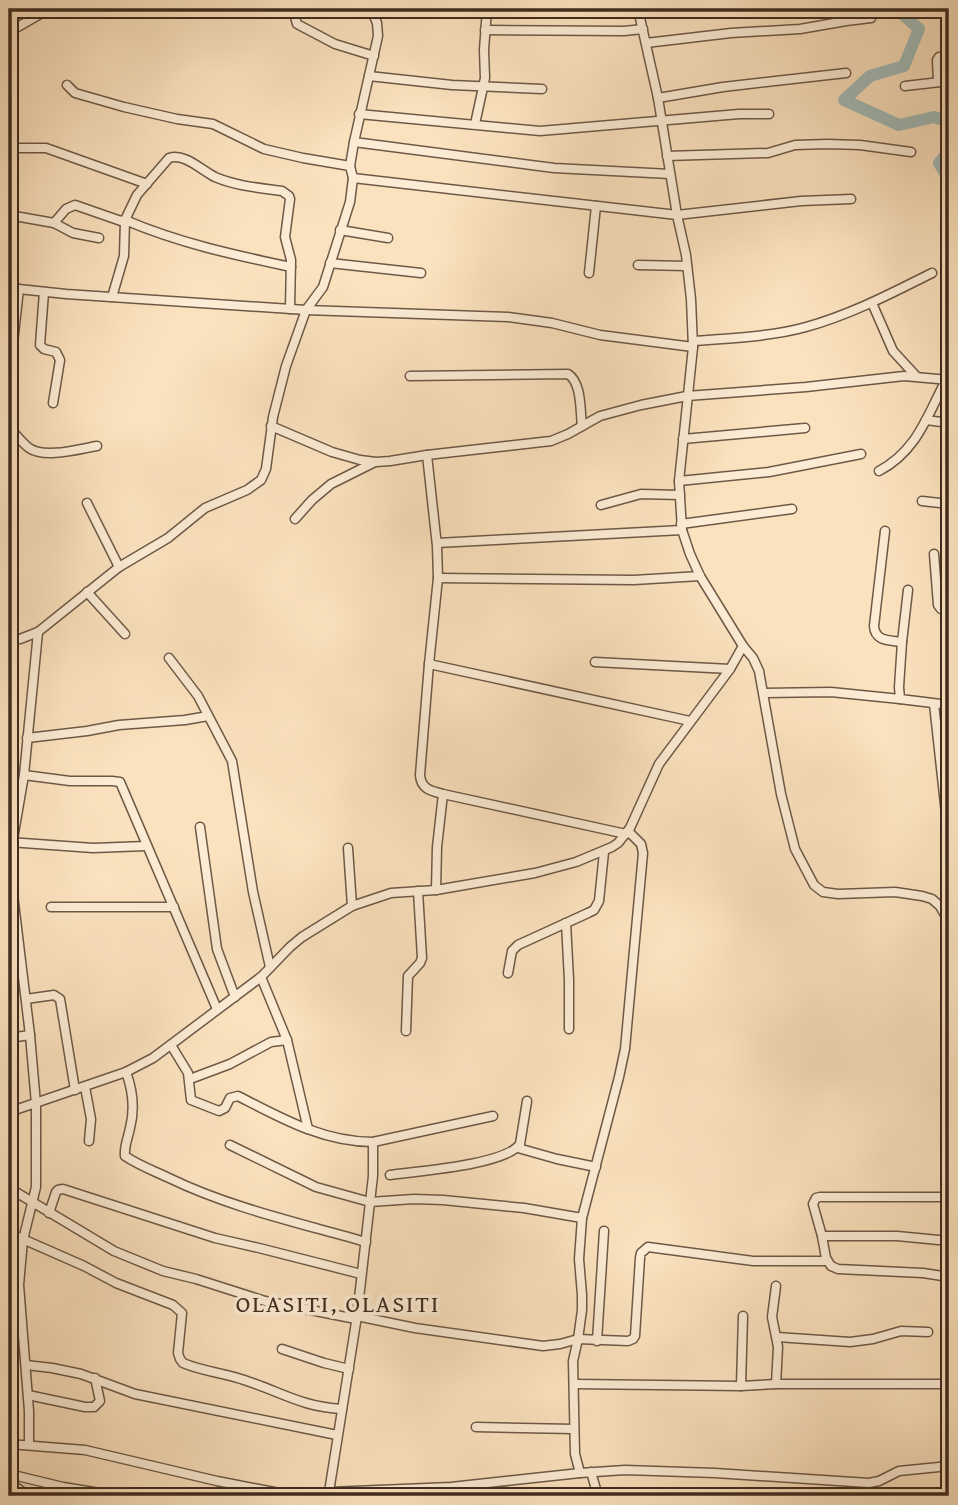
<svg xmlns="http://www.w3.org/2000/svg" width="958" height="1505" font-family="'Gentium Book Plus',serif">
	<rect width="100%" height="100%" fill="#fbe2be"/>
	<filter id="stains"><feTurbulence type="fractalNoise" baseFrequency=".00286" numOctaves="4"/><feColorMatrix values="0 0 0 0 .2 0 0 0 0 .09 0 0 0 0 .02 0 0 0 .5 -.17"/></filter>
	<radialGradient id="worn" r=".72"><stop offset=".6" stop-color="#630" stop-opacity="0"/><stop offset="1" stop-color="#630" stop-opacity=".3"/></radialGradient>
	<g fill="none" stroke-linecap="round" stroke-linejoin="round">
		<!-- river -->
		<g stroke="#a2bcbb" stroke-width="12">
			<polyline points="897,9 919,29 904,66 870,76 844,100 899,125 934,117 949,122"/>
			<polyline points="949,151 939,163 949,180"/>
		</g>
		<defs>
			<g id="street">
				<polyline points="301,9 295,17 297,24 335,44 374,56"/>
				<polyline points="371,9 377,23 378,36 354,142 554,168 670,174"/>
				<polyline points="638,9 658,98 677,215 686,255 691,299 693,347 679,481 682,530 690,554 700,576 743,646 753,658 759,671 781,794 795,849 814,885 823,892 838,894 895,892 922,896 932,899 940,906 949,922"/>
				<polyline points="485,30 624,31 643,29"/>
				<polyline points="9,32 49,9"/>
				<polyline points="646,43 731,33 800,29 846,21 871,18"/>
				<polyline points="369,76 452,85 542,89"/>
				<polyline points="938,82 937,60 939,57 949,56"/>
				<polyline points="67,85 75,93 124,107 177,119 213,124 264,149 303,158 350,166"/>
				<polyline points="905,86 949,81"/>
				<polyline points="658,98 723,87 846,73"/>
				<polyline points="359,114 540,131 739,114 769,114"/>
				<polyline points="475,124 485,78 484,50 487,9"/>
				<polyline points="9,148 46,148 147,184"/>
				<polyline points="667,156 768,153 795,145 827,144 860,145 911,152"/>
				<polyline points="353,178 677,215 801,201 851,199"/>
				<polyline points="9,215 54,223 73,233 99,238"/>
				<path d="M54 223 66 209 75 205 121 221 125 220 137 195 169 158C185 153 201 170 215 177 236 186 260 188 282 191L289 196 290 199 285 237 291 260 290 309"/>
				<polyline points="340,230 388,238"/>
				<polyline points="330,263 421,273"/>
				<polyline points="638,265 687,266"/>
				<polyline points="589,273 596,206"/>
				<polyline points="9,288 66,294 306,310 508,317 552,323 600,335 693,347"/>
				<polyline points="44,292 40,345 44,349 56,352 60,360 53,403"/>
				<path d="M112 297 124 256 125 220C179 243 234 255 291 267"/>
				<polyline points="872,303 893,351 916,376"/>
				<path d="M693 341C730 338 770 337 806 327 850 315 892 293 932 273"/>
				<polyline points="11,361 19,289"/>
				<path d="M410 376 568 374C582 383 580 410 582 426"/>
				<polyline points="926,420 949,423"/>
				<polyline points="271,426 332,452 360,460 376,462 390,461 427,455 551,441 568,434 600,416 641,405 687,396 806,387 904,376 949,380"/>
				<path d="M9 428C16 434 22 443 29 448 45 459 79 449 97 446"/>
				<polyline points="683,439 805,428"/>
				<path d="M427 455 437 546 438 578 429 664 420 775C421 789 431 791 443 794L626 834"/>
				<path d="M879 471C917 451 927 416 946 380"/>
				<polyline points="679,481 769,472 861,454"/>
				<polyline points="922,501 949,504"/>
				<polyline points="87,503 119,567"/>
				<polyline points="601,505 641,494 680,495"/>
				<polyline points="295,519 312,500 331,484 373,463"/>
				<polyline points="681,524 792,509"/>
				<path d="M885 531 874 626C875 642 890 640 902 642L899 687 900 699 949 705"/>
				<polyline points="437,543 682,530"/>
				<polyline points="934,554 938,605 941,609 949,611"/>
				<polyline points="438,578 634,580 700,576"/>
				<polyline points="87,592 125,634"/>
				<polyline points="9,640 20,639 38,632 119,567 168,538 205,508 247,490 261,480 266,469 273,417 286,366 306,310 323,287 350,202 353,178 350,166 354,142"/>
				<polyline points="902,642 908,590"/>
				<polyline points="169,658 198,696 232,761 253,892 270,967"/>
				<polyline points="595,662 730,669"/>
				<polyline points="429,664 690,721"/>
				<polyline points="764,693 831,692 900,699"/>
				<polyline points="934,704 949,841"/>
				<polyline points="27,738 87,731 119,725 185,720 208,716"/>
				<polyline points="24,775 70,781 112,781 120,782 217,1009"/>
				<polyline points="200,827 217,949 235,997"/>
				<polyline points="9,842 93,848 146,846"/>
				<polyline points="348,848 352,906"/>
				<polyline points="436,890 437,847 443,794"/>
				<polyline points="51,907 174,907"/>
				<polyline points="566,923 569,980 569,1029"/>
				<polyline points="508,973 512,951 518,945 588,913 594,910 599,901 604,852"/>
				<polyline points="261,977 287,1040 308,1129"/>
				<polyline points="26,999 54,995 60,999 75,1090"/>
				<polyline points="406,1031 408,976 420,963 422,958 418,891"/>
				<polyline points="9,1038 30,1035"/>
				<path d="M171 1045 188 1073 191 1100 219 1111 225 1108 230 1098 238 1096C281 1118 323 1142 373 1142L493 1116"/>
				<path d="M126 1072C133 1091 135 1109 130 1128 128 1138 124 1146 125 1156 138 1165 154 1171 169 1178 231 1208 300 1223 366 1242"/>
				<polyline points="190,1079 230,1064 271,1042 287,1040"/>
				<polyline points="85,1087 91,1119 89,1141"/>
				<polyline points="9,1112 126,1072 153,1058 261,977 290,947 302,937 352,906 391,893 436,890 535,873 576,862 612,847 618,843 630,828 659,764 730,669 743,646"/>
				<polyline points="230,1145 316,1187 370,1202 414,1199 443,1200 524,1208 582,1218"/>
				<polyline points="518,1148 557,1159 596,1167"/>
				<path d="M390 1175C418 1171 505 1165 520 1144L527 1101"/>
				<polyline points="9,1188 114,1251 163,1271 196,1279 265,1301 356,1319"/>
				<polyline points="949,1197 820,1197 816,1198 813,1204 822,1236 826,1258 831,1266 838,1269 923,1273 949,1277"/>
				<polyline points="49,1213 56,1192 58,1190 63,1189 215,1238 259,1248 361,1274"/>
				<path d="M9 1233 84 1266 116 1283 173 1305 182 1313 178 1353 180 1359 183 1363C204 1372 226 1373 247 1381 283 1393 303 1407 342 1409"/>
				<polyline points="822,1236 897,1236 949,1241"/>
				<polyline points="776,1286 772,1317 778,1347 776,1384"/>
				<polyline points="357,1316 415,1328 543,1346 560,1344 578,1339 628,1341 633,1339 635,1336 640,1258 641,1253 648,1247 753,1261 827,1261"/>
				<polyline points="777,1337 850,1342 873,1339 901,1331 928,1332"/>
				<polyline points="597,1341 604,1231"/>
				<polyline points="282,1349 324,1363 349,1369"/>
				<polyline points="26,1365 52,1368 81,1374 135,1394 337,1435"/>
				<polyline points="574,1384 741,1386 776,1384 949,1384"/>
				<polyline points="741,1386 743,1316"/>
				<polyline points="28,1395 85,1407 94,1407 100,1401 95,1378"/>
				<polyline points="476,1427 574,1429"/>
				<polyline points="9,1444 85,1450 217,1481 295,1496 329,1492 451,1487 580,1473 625,1470 715,1473 869,1483 879,1481 899,1471 949,1466"/>
				<polyline points="29,1445 29,1411 19,1285 23,1240 36,1187 36,1104 30,1035 9,862 24,775 38,632"/>
				<polyline points="591,1472 598,1496"/>
				<polyline points="580,1473 575,1454 573,1361 578,1339 582,1310 582,1295 579,1259 582,1218 619,1077 625,1049 643,853 641,844 628,831"/>
				<polyline points="9,1474 63,1487 118,1496"/>
				<polyline points="9,1482 28,1496"/>
				<polyline points="329,1492 357,1316 373,1176 373,1142"/>
			</g>
		</defs>
		<!-- street casing -->
		<use href="#street" stroke="#6e5947" stroke-width="11"/>
		<!-- street -->
		<use href="#street" stroke="#fcecd5" stroke-width="8"/>
	</g>
	<g text-anchor="middle" stroke-width="7" stroke-linejoin="round" paint-order="stroke">
		<!-- neighbourhood labels -->
		<g font-size="24" letter-spacing="2" fill="#3f2b1f" stroke="#fcecd5">
			<text x="338" y="1312">OLASITI, OLASITI</text>
		</g>
	</g>
	<!-- margin -->
	<rect width="958" height="1505" fill="none" stroke="#fbe2be" stroke-width="35"/>
	<rect x="10" y="10" width="937" height="1484" fill="none" stroke="#3f2b1f" stroke-width="3.5"/>
	<rect x="18" y="18" width="923" height="1470" fill="none" stroke="#3f2b1f" stroke-width="2"/>
	<rect width="100%" height="100%" filter="url(#stains)"/>
	<rect width="100%" height="100%" fill="url(#worn)"/>
</svg>
